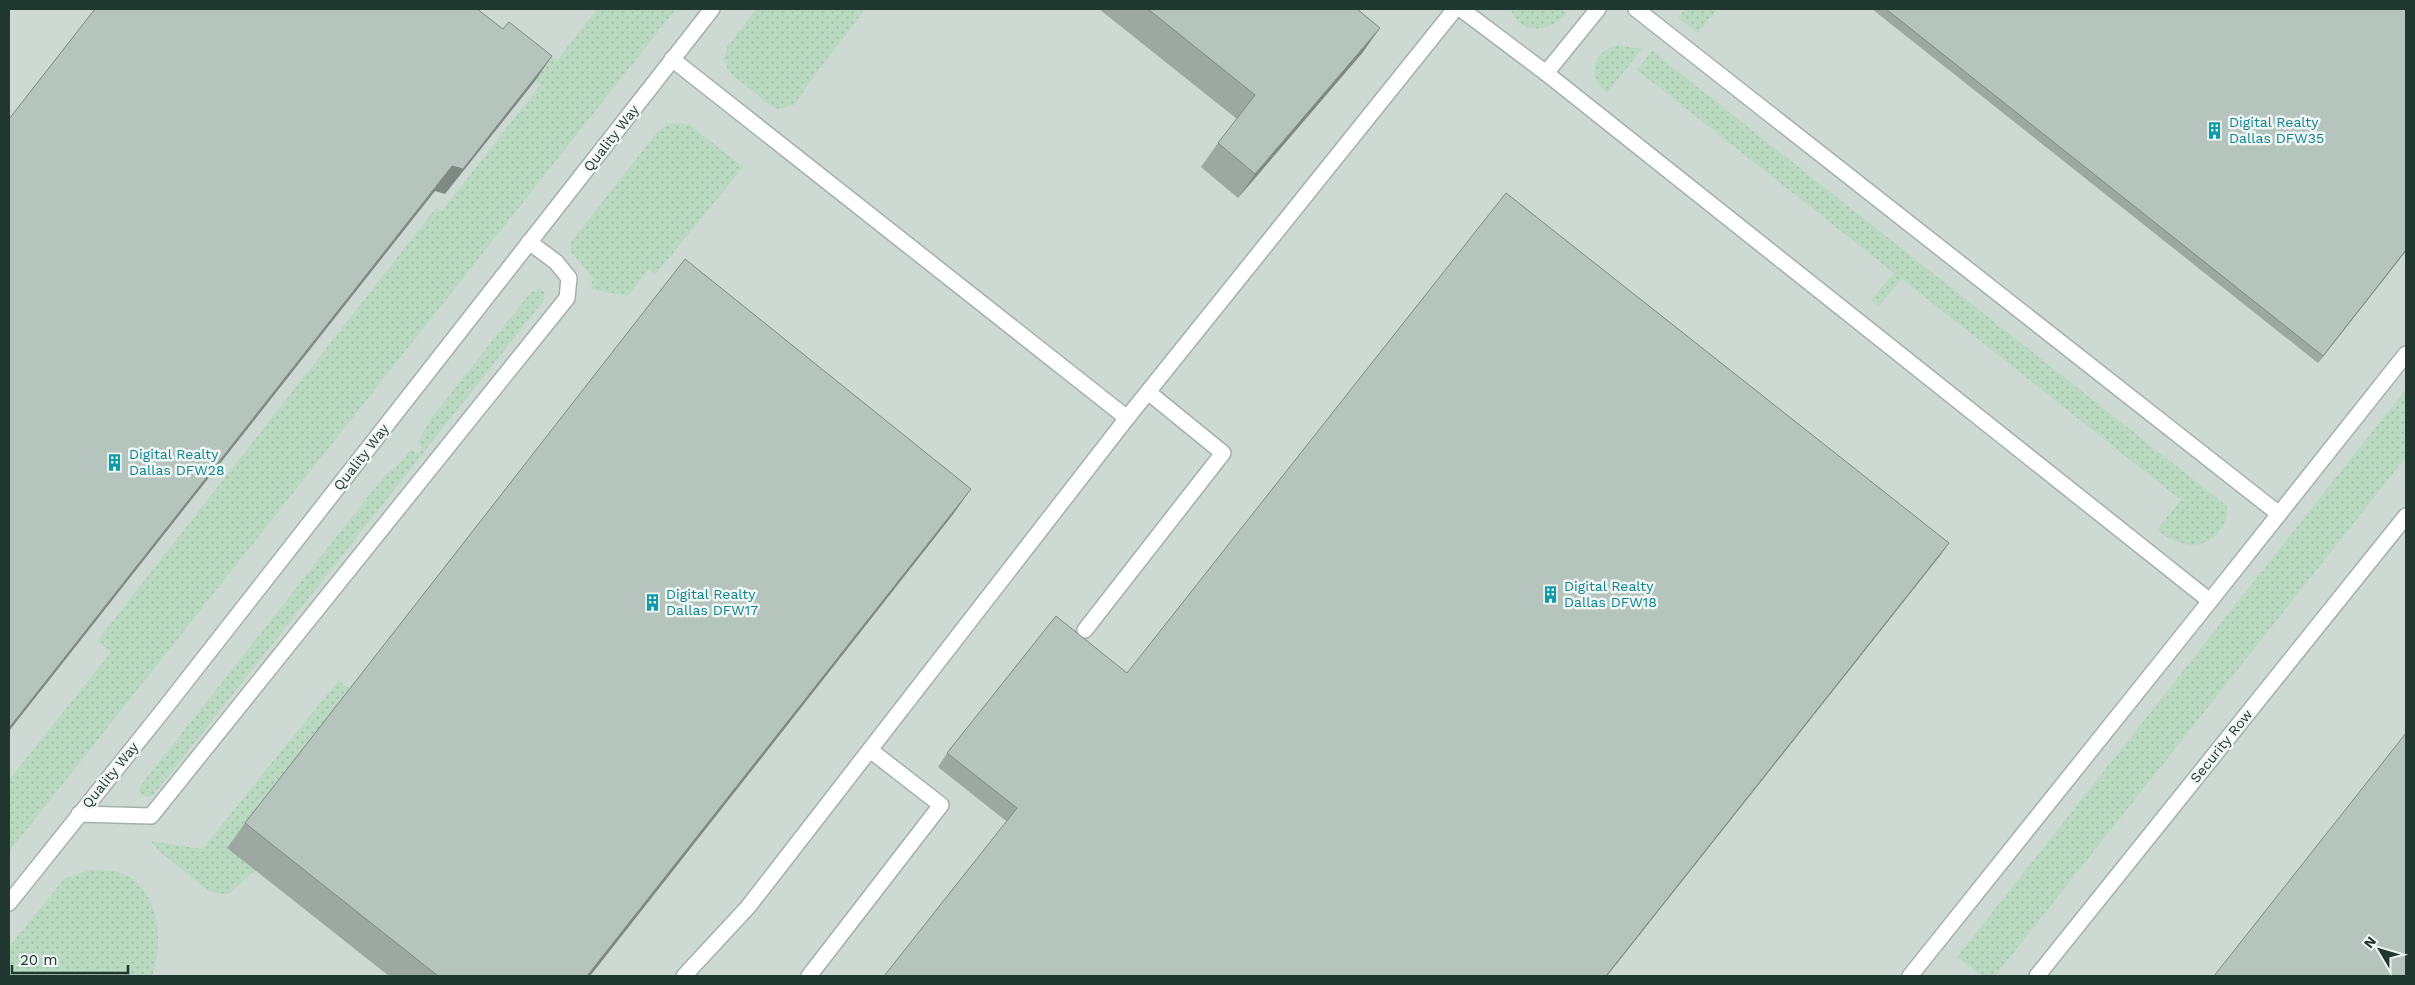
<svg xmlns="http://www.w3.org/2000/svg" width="2415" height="985" font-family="'Work Sans',sans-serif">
	<defs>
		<pattern id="grass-dots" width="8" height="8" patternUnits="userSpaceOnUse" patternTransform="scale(1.25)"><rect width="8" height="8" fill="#b9dac0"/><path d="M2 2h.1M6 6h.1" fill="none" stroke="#9fbca5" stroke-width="1.8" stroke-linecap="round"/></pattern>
	</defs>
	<rect width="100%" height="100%" fill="#dfeae4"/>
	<!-- built -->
	<rect fill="#cdd9d3" x="9" y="9" width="2397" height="967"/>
	<!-- grass -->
	<g fill="url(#grass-dots)">
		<polygon points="597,9 676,9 9,852 9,780 111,652 97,641 436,208 442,211 540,85 497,50 515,28 557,61"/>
		<polygon points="756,9 865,9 805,88 796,104 778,109 771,106 730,73 723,59 728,46"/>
		<path d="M1511 9H1562L1567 13C1552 32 1520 37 1511 9Z"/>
		<polygon points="1685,9 1717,9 1698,33 1678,18"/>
		<path d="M1618 45 1642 49 1607 93C1585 76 1593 51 1618 45Z"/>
		<path d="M1652 51 2227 506C2229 531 2206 551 2181 543 2172 541 2164 535 2157 530L2181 500 1902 279 1879 306 1871 300 1894 273 1637 70Z"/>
		<polygon points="680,123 690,125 743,167 656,274 649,269 628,296 591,289 593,278 571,252 571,242 659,130 668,124"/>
		<polygon points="540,288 544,292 544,300 154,794 149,797 141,795 139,791 141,785 385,475 397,466 411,449 418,454 423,447 417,443 433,416 530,293"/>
		<polygon points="2406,389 2406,457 1995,976 1981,975 1957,957"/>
		<polygon points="339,680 352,691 228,847 255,870 229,894 220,894 207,890 158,850 151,841 202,849"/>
		<path d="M90 870C100 870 111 870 121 873 160 888 164 943 152 976H9V947L64 879Z"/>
	</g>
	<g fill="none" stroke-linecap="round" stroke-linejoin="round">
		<defs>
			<g id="minor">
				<polyline points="1461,9 1546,73 2210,601 2406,354"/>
				<polyline points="1636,9 2279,514"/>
				<polyline points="672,59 1127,418 1455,9"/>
				<polyline points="1546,73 1598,9"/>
				<polyline points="1085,630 1223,453 1148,392"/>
				<polyline points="79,814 151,816 567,298 569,278 556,262 529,242"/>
				<polyline points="9,903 165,708 712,9"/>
				<polyline points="684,976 748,907 1127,418"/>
				<polyline points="809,976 941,805 870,750"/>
				<polyline points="1910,976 2210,601"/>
				<polyline points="2037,976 2406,516"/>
			</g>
		</defs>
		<!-- minor casing -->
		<use href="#minor" stroke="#a2b1ab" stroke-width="18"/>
		<!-- minor -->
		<use href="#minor" stroke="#fff" stroke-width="15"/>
	</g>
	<!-- wall -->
	<g fill="#9ca9a3">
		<polygon points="1099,9 1358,9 1363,52 1238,198 1201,167 1218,143 1237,119"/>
		<polygon points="1872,9 2406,9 2406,251 2318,363"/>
		<polygon points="954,513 590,976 389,976 227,848 245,823"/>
		<polygon points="1949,543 1939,557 1006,821 938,767 947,753 1127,673"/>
	</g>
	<!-- shaded-wall -->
	<g fill="#7f8984">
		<polygon points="1380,28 1363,52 1238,198 1255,174"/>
		<polygon points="552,56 535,81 445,194 435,191 9,731 9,728 452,166"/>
		<polygon points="2406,250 2406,251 2318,363 2323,356"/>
		<polygon points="971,489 954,513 590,976 587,976"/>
		<polygon points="1949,543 1939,557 1607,976 1606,976"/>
	</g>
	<!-- building -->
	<g fill="#b5c4bd" stroke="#7f8984">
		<polygon points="95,9 477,9 503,29 509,22 552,56 463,169 452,166 9,728 9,119"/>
		<polygon points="1148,9 1357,9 1380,28 1255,174 1218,143 1255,95"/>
		<polygon points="1886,9 2406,9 2406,250 2323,356"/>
		<polygon points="1506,193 1949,543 1606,976 884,976 1017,808 947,753 1056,616 1127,673"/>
		<polygon points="685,259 971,489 587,976 438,976 245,823"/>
		<polygon points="2406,733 2406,976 2214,976"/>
	</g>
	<!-- icons -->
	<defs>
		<symbol id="building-bare" viewBox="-9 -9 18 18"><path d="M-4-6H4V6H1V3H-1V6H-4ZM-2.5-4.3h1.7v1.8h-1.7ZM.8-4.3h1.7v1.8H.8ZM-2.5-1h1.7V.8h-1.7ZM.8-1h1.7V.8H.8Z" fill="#0f9aa8" stroke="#eff6f3" stroke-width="2.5" paint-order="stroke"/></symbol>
	</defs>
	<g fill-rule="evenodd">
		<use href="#building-bare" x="2202" y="118" width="25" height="25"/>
		<use href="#building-bare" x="102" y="450" width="25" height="25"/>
		<use href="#building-bare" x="1538" y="582" width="25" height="25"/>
		<use href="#building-bare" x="640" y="590" width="25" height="25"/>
	</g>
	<g text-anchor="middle" stroke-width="5" stroke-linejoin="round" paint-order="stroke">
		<!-- culture labels -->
		<g font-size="14" fill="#0d838f" stroke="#eff6f3" text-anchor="start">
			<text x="2229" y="127">Digital Realty<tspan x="2229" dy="16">Dallas DFW35</tspan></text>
			<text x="129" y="459">Digital Realty<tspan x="129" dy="16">Dallas DFW28</tspan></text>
			<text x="1564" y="591">Digital Realty<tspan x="1564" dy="16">Dallas DFW18</tspan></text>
			<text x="666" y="599">Digital Realty<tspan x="666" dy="16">Dallas DFW17</tspan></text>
		</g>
		<!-- street labels -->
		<g font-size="14" fill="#213831" stroke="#eff6f3">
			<text transform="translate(611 138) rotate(-52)" y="5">Quality Way</text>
			<text transform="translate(361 457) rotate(-52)" y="5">Quality Way</text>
			<text transform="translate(2221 746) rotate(-51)" y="5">Security Row</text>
			<text transform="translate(110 775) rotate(-51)" y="5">Quality Way</text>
		</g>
	</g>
	<!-- border -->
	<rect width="2415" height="985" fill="none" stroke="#213831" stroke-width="20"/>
	<!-- north arrow -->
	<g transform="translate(2380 950) rotate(308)" stroke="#eff6f3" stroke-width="4" paint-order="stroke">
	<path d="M0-4L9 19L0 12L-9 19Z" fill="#213831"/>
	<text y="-8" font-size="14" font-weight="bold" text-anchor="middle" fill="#213831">N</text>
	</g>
	<!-- scale -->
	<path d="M12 965v8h116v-8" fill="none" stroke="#213831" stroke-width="2.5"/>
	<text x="20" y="965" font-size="15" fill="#213831" stroke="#eff6f3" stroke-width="4" paint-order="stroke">20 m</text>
</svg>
